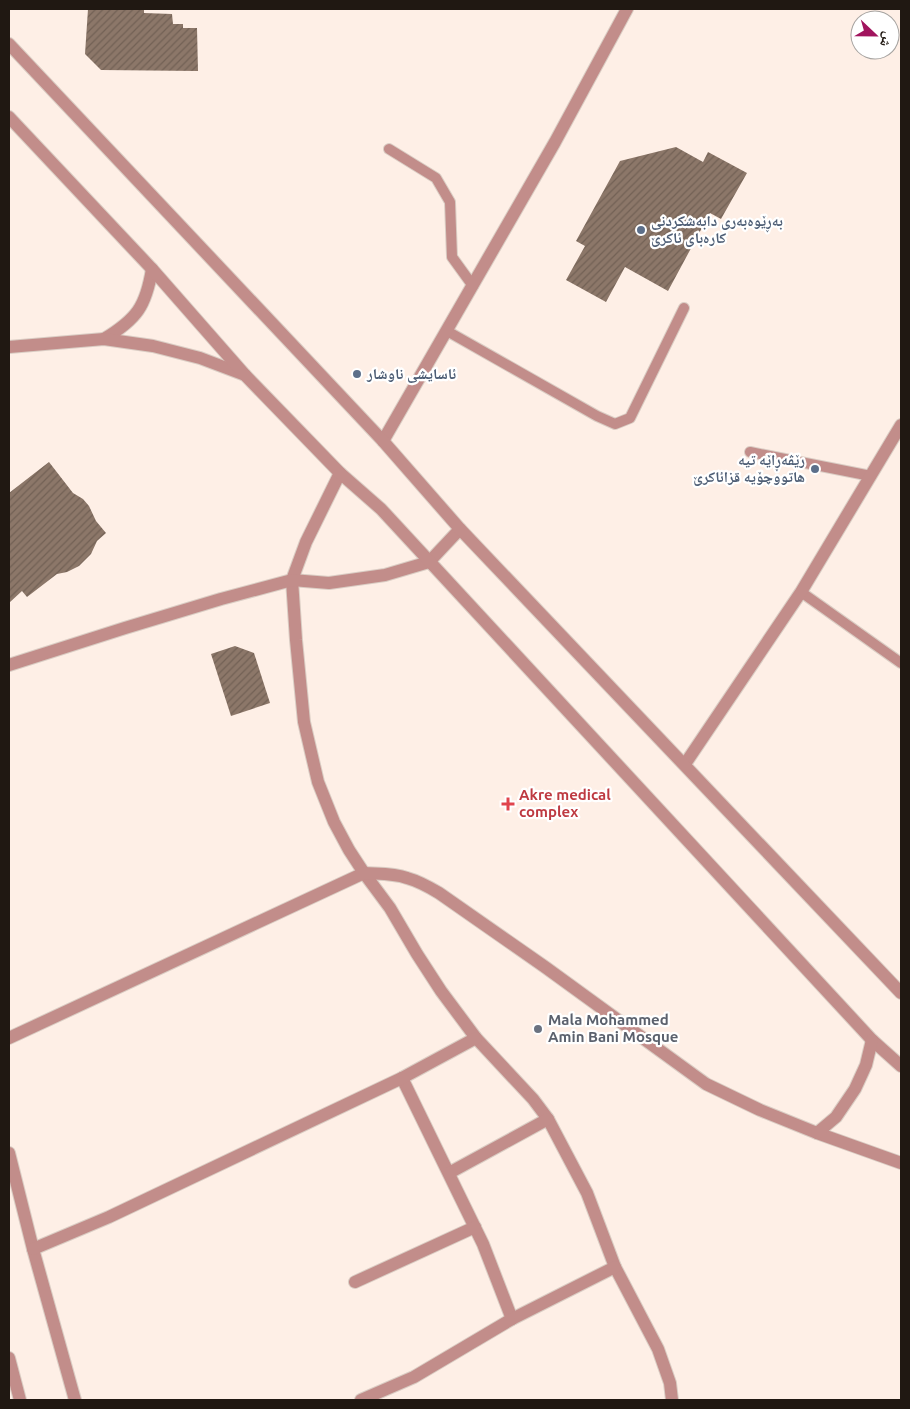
<svg xmlns="http://www.w3.org/2000/svg" width="910" height="1409" font-family="Ubuntu,'Noto Naskh Arabic',sans-serif">
	<defs>
		<pattern id="building-hatch" width="6" height="6" patternUnits="userSpaceOnUse" patternTransform="scale(1.25)"><rect width="6" height="6" fill="#8c7769"/><path d="M-1 1l2-2M0 6l6-6M5 7l2-2" fill="none" stroke="#726155"/></pattern>
	</defs>
	<rect width="100%" height="100%" fill="#feefe6"/>
	<!-- building -->
	<g fill="url(#building-hatch)">
		<polygon points="88,9 144,9 144,13 172,14 173,24 183,24 183,28 197,28 198,71 101,70 85,54"/>
		<polygon points="676,147 703,162 708,152 747,173 721,219 710,213 668,291 625,267 606,302 566,280 585,246 576,241 620,161"/>
		<polygon points="49,462 73,493 83,499 89,506 96,521 106,533 97,541 91,554 79,566 67,572 57,574 27,597 22,591 9,603 9,493"/>
		<polygon points="235,646 254,653 270,703 231,716 211,654"/>
	</g>
	<g fill="none" stroke-linecap="round" stroke-linejoin="round">
		<defs>
			<g id="service">
				<polyline points="389,149 436,178 450,202 452,257 473,286"/>
				<polyline points="447,331 597,416 615,424 630,418 684,308"/>
				<polyline points="750,452 871,476"/>
				<polyline points="801,592 901,663"/>
			</g>
			<g id="minor">
				<path d="M104 339C137 319 146 306 152 269"/>
				<polyline points="9,347 104,339 153,346 200,358 245,375"/>
				<polyline points="383,441 555,142 627,9"/>
				<polyline points="340,473 306,542 292,580 296,640 304,722 318,782 334,822 349,850 364,873 390,908 417,954 441,991 476,1038 533,1099 548,1119 587,1193 615,1267 658,1349 670,1383 672,1400"/>
				<polyline points="9,665 125,628 221,599 292,580 329,583 385,575 429,562 460,529"/>
				<polyline points="685,764 801,592 901,425"/>
				<path d="M9 1038 364 873C378 874 393 873 407 878 418 881 429 887 439 893L545 967 706 1084 760 1110 817 1133 901 1163"/>
				<polyline points="402,1078 483,1244 512,1319"/>
				<polyline points="9,1153 33,1249 75,1400"/>
				<polyline points="449,1173 548,1119"/>
				<polyline points="33,1249 109,1217 402,1078 476,1038"/>
				<polyline points="355,1282 475,1227"/>
				<polyline points="9,1358 20,1400"/>
				<polyline points="361,1400 414,1377 512,1319 615,1267"/>
			</g>
			<g id="tertiary">
				<polyline points="9,44 383,441 460,529 901,993"/>
				<polyline points="9,117 152,269 245,375 340,473 381,509 872,1040 901,1066"/>
				<polyline points="817,1133 836,1117 855,1089 866,1065 872,1040"/>
			</g>
		</defs>
		<!-- service casing -->
		<use href="#service" stroke="#dacdc4" stroke-width="12"/>
		<!-- minor casing -->
		<use href="#minor" stroke="#dacdc4" stroke-width="14"/>
		<!-- tertiary casing -->
		<use href="#tertiary" stroke="#dacdc4" stroke-width="14"/>
		<!-- service -->
		<use href="#service" stroke="#c28d8a" stroke-width="10"/>
		<!-- minor -->
		<use href="#minor" stroke="#c28d8a" stroke-width="12"/>
		<!-- tertiary -->
		<use href="#tertiary" stroke="#c28d8a" stroke-width="12"/>
	</g>
	<!-- markers -->
	<g fill="#5c6f8a" stroke="#fff" stroke-width="2">
		<circle cx="641" cy="230" r="5"/>
		<circle cx="357" cy="374" r="5"/>
		<circle cx="815" cy="469" r="5"/>
	</g>
	<path fill="#e0444e" stroke="#fff" stroke-width="2" d="M505.5 796.5h5v5h5v5h-5v5h-5v-5h-5v-5h5z"/>
	<circle fill="#6b7280" stroke="#fff" stroke-width="2" cx="538" cy="1029" r="5"/>
	<g text-anchor="middle" stroke-width="4.5" stroke-linejoin="round" paint-order="stroke">
		<!-- service labels -->
		<g font-size="15" font-weight="bold" fill="#4e5e75" stroke="#fff" text-anchor="start">
			<text x="651" y="226">بەڕێوەبەری دابەشکردنی<tspan x="651" dy="17">کارەبای ئاکرێ</tspan></text>
			<text x="367" y="379">ئاسايشى ناوشار</text>
			<text x="805" y="465" text-anchor="end">رێڤەڕاێە تیە<tspan x="805" dy="17">هاتووچۆیە قزائاکرێ</tspan></text>
		</g>
		<!-- health labels -->
		<g font-size="15" font-weight="bold" fill="#be3a42" stroke="#fff" text-anchor="start">
			<text x="519" y="800">Akre medical<tspan x="519" dy="17">complex</tspan></text>
		</g>
		<!-- worship labels -->
		<g font-size="15" font-weight="bold" fill="#5b616d" stroke="#fff" text-anchor="start">
			<text x="548" y="1025">Mala Mohammed<tspan x="548" dy="17">Amin Bani Mosque</tspan></text>
		</g>
	</g>
	<!-- border -->
	<rect width="910" height="1409" fill="none" stroke="#201812" stroke-width="20"/>
	<!-- north arrow -->
	<g transform="translate(875 35) rotate(112)"><circle r="24" fill="#ffffff" stroke="#a6a3a0"/>
	<path d="M0-4L9 19L0 12L-9 19Z" fill="#a1145e"/>
	<text y="-8" font-size="14" font-weight="bold" text-anchor="middle" fill="#201812">ش</text>
	</g>
</svg>
